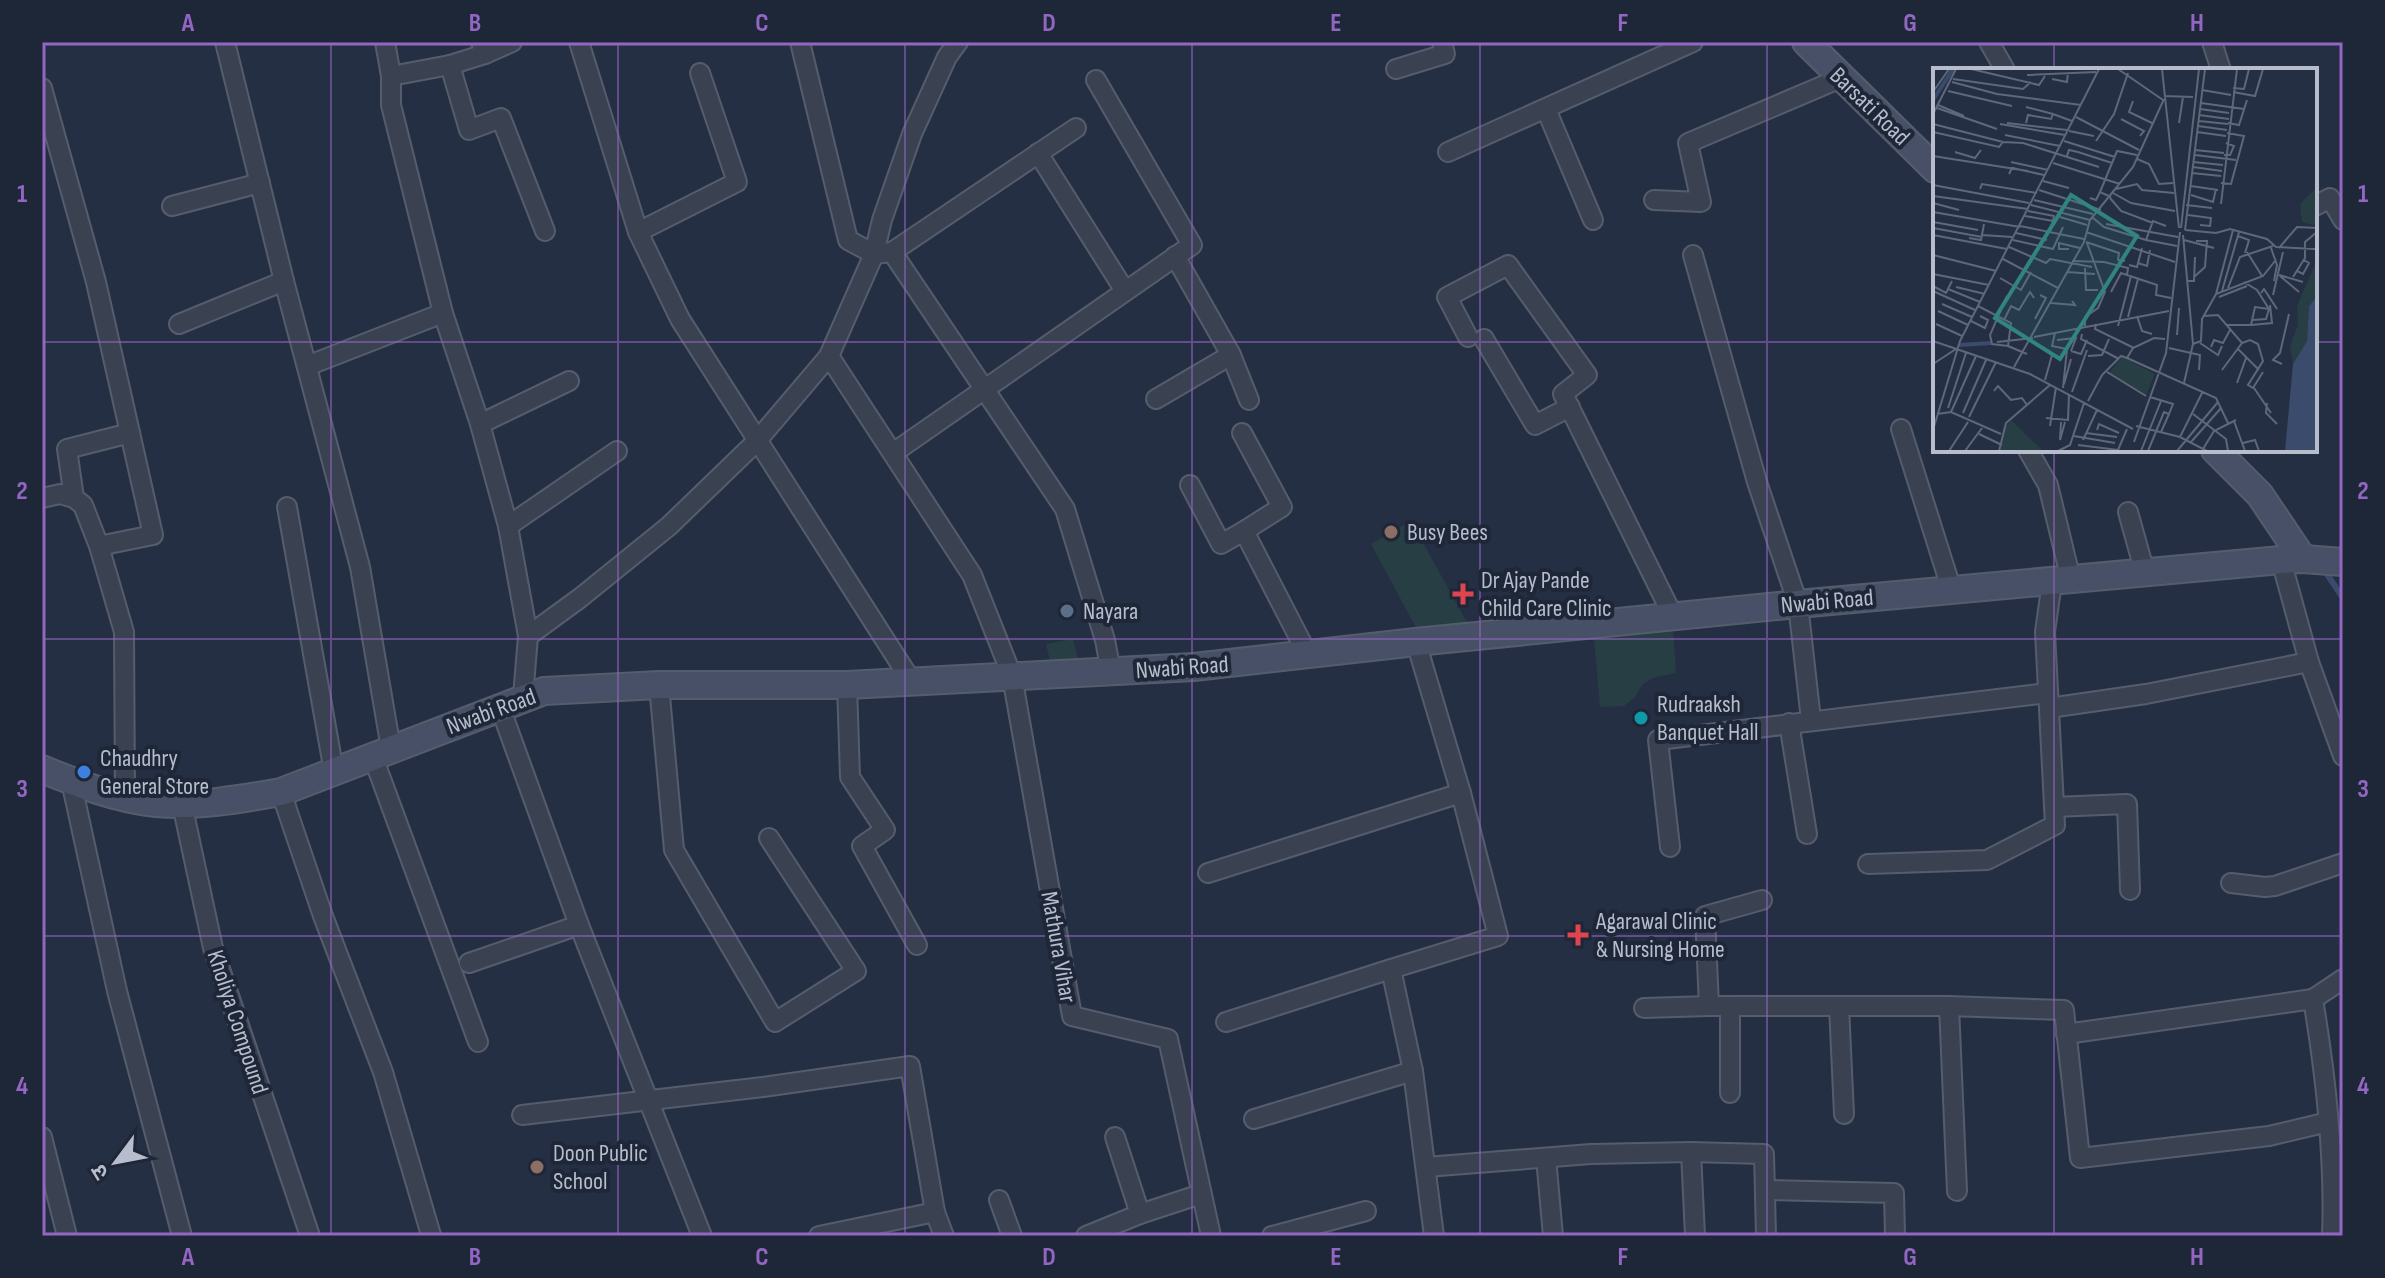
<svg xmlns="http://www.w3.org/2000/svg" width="2385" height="1278" font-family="'Sofia Sans Condensed','Noto Sans Devanagari',sans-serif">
	<rect width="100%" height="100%" fill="#252f43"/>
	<!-- green -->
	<g fill="#273e44">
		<polygon points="1411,521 1469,626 1419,633 1371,544"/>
		<polygon points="1673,628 1676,673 1652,678 1642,685 1635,697 1624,706 1600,707 1594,640"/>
		<polygon points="1073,639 1078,658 1050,661 1046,644"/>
	</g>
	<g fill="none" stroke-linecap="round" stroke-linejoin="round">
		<!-- stream -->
		<polyline stroke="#3a4b6c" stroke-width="6" points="2327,574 2343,598"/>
		<defs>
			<g id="street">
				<polyline points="225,42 284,281 360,567 391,749"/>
				<polyline points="385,42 391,76"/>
				<polyline points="481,42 485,54 450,65 391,76 391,105 443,313 480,424 508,526 528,636 523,697"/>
				<polyline points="579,42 638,232 680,319 912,682"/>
				<polyline points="800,42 848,240 874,254 892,252 1076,128"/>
				<polyline points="1989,42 2005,70"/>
				<polyline points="2212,42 2221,70"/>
				<polyline points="485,54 512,42"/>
				<polyline points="450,65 469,130 501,118 545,231"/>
				<polyline points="1396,69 1445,54 1442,42"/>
				<polyline points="42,88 96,282 153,535 99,546"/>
				<polyline points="1546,109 1593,220"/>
				<polyline points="1448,152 1693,42"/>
				<polyline points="1038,153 1125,291"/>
				<polyline points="1654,200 1701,202 1688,143 1841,78"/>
				<polyline points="172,206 260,183"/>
				<polyline points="2315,206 2330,198 2343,220"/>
				<polyline points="638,232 737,182 700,73"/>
				<polyline points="892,252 1065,509 1105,640 1111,672"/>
				<polyline points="1693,255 1757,482 1798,604 1811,720"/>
				<polyline points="1175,256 1231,355 1249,400"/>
				<polyline points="179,324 284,281"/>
				<polyline points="1468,337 1447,297 1508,265 1587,375 1563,394 1673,616"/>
				<polyline points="1484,339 1535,425 1570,407"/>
				<polyline points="829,356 972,575 1012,676 1072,1016 1168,1039 1211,1236"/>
				<polyline points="307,366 443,313"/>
				<polyline points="1156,399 1231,355"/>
				<polyline points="480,424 569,381"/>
				<polyline points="1901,429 1952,591"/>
				<polyline points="1242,433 1282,507 1244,531"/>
				<polyline points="2028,450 2048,485 2071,580"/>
				<polyline points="893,453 1192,245 1096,80"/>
				<polyline points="1190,485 1221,544 1244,531 1308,655"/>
				<polyline points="42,498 60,494 74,498 83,505 99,546 124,632 125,797"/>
				<polyline points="74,498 67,449 130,433"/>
				<polyline points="287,507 334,772"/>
				<polyline points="2128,512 2145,573"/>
				<polyline points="508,526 617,451"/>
				<polyline points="528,636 580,598 669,526 756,442 829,356 874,254 882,220 912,134 947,57 958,42"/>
				<polyline points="1416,642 1461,793 1498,936 1391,969 1413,1071 1434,1236"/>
				<polyline points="2309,662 2343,756"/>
				<polyline points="659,685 674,850 775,1022 856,971 769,838"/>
				<polyline points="847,685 850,777 885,830 862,846 917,945"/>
				<polyline points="500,707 579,925 702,1236"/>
				<polyline points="2049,708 2146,694 2309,662 2281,560"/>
				<polyline points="1789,723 1807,834"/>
				<polyline points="373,757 478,1042"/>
				<polyline points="71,781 117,991 182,1236"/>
				<polyline points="281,792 323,916 383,1072 431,1235 429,1236"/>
				<polyline points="182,804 213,948 310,1236"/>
				<polyline points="2054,807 2127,804 2130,890"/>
				<polyline points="1670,847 1658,740 2048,693"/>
				<polyline points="1868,864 1987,860 2055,825 2045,632 2052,582"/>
				<polyline points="1208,873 1461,793"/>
				<polyline points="2231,883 2265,887 2275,886 2343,863"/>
				<polyline points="1762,900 1705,916 1709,1006 1949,1006 2064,1010 2080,1158 2269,1136 2328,1122"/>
				<polyline points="469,963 579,925"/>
				<polyline points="1839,1006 1844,1114"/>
				<polyline points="1949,1006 1957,1191"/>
				<polyline points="1644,1008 1709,1006"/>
				<polyline points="1226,1022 1391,969"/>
				<polyline points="2066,1034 2313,999"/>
				<polyline points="1730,1093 1730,1006"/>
				<polyline points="522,1115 763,1087 910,1066 935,1212 944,1236"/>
				<polyline points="1254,1119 1413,1071"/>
				<polyline points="42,1137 67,1236"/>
				<polyline points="1115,1137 1140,1214"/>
				<polyline points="1691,1152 1695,1236"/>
				<polyline points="1546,1158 1553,1236"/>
				<polyline points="1426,1167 1591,1154 1691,1152 1764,1154 1766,1236"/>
				<polyline points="1766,1190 1894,1193 1895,1236"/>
				<polyline points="999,1200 1012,1236"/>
				<polyline points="819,1236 935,1212"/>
				<polyline points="1086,1236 1140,1214 1201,1194"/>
				<polyline points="1272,1236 1366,1211"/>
				<path d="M2332 1236C2335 1157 2326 1077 2313 999L2343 979"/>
			</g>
			<g id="secondary">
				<polyline points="1806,42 1935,169"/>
				<polyline points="2215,450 2260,495 2303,559"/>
				<path d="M42 769C78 784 117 799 156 803 197 807 241 799 281 792L544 691 659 685H847L1194 667 1416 642 1798 604 2281 560 2303 559 2343 562"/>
			</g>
		</defs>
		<!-- street casing -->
		<use href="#street" stroke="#555d6d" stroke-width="22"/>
		<!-- secondary casing -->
		<use href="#secondary" stroke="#555d6d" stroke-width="30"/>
		<!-- street -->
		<use href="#street" stroke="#3a4252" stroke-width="18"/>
		<!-- secondary -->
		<use href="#secondary" stroke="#475066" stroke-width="26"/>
	</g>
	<!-- grid -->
	<path fill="none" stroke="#9366c4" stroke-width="2" stroke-opacity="0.55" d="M331 42V1236M618 42V1236M905 42V1236M1192 42V1236M1480 42V1236M1767 42V1236M2054 42V70M42 342H1935M2315 342H2343M2054 450V1236M42 639H2343M42 936H2343"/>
	<!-- markers -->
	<g fill="#8d6e63" stroke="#1e2738" stroke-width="3">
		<circle cx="1391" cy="532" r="8"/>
		<circle cx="537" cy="1167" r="8"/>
	</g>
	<g fill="#e0444e" stroke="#1e2738" stroke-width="3">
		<path d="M1459 582h8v8h8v8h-8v8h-8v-8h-8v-8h8z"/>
		<path d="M1574 923h8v8h8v8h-8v8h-8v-8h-8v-8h8z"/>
	</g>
	<circle fill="#5c6f8a" stroke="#1e2738" stroke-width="3" cx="1067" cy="611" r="8"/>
	<circle fill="#0f9aa8" stroke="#1e2738" stroke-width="3" cx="1641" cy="718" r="8"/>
	<circle fill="#3f7fe0" stroke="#1e2738" stroke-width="3" cx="84" cy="772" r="8"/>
	<g text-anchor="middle" stroke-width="8" stroke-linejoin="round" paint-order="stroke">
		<!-- street labels -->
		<g font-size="24" fill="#b7bdcc" stroke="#1e2738">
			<text transform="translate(1870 106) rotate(44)" y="8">Barsati Road</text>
			<text transform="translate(1827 601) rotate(-5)" y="8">Nwabi Road</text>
			<text transform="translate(1182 667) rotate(-4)" y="8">Nwabi Road</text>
			<text transform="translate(491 711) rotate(-20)" y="8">Nwabi Road</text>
			<text transform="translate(1059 947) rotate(80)" y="8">Mathura Vihar</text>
			<text transform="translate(238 1022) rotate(72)" y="8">Kholiya Compound</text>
		</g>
		<!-- poi labels -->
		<g font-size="24" fill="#b7bdcc" stroke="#1e2738" text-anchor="start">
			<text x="1407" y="540">Busy Bees</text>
			<text x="1481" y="588">Dr Ajay Pande<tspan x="1481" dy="28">Child Care Clinic</tspan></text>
			<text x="1083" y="619">Nayara</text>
			<text x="1657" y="712">Rudraaksh<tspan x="1657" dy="28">Banquet Hall</tspan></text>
			<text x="100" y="766">Chaudhry<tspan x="100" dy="28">General Store</tspan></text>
			<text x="1596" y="929">Agarawal Clinic<tspan x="1596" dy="28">&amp; Nursing Home</tspan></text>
			<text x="553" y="1161">Doon Public<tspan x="553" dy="28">School</tspan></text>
		</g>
	</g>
	<!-- overview -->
	<g transform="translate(1933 68)">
		<rect width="384" height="384" fill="#252f43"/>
		<path d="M384 119V158L369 154 367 136ZM384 192V228L376 238 374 273 360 296 357 278 365 257 364 238ZM189 289 222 306 213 327 176 305ZM78 352 110 383H67L69 364Z" fill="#273e44"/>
		<path d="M384 228V383H352L360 296 374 273 376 238Z" fill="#3a4b6c"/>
		<path fill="none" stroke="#3a4b6c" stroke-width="4" d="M0 32 20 1M26 277 59 275"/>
		<path fill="none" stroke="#5f687a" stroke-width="2" d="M38 1 106 17 112 8M185 1 230 32M229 1 246 160M94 7 163 4M20 11 90 21 98 14M119 11 134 14 135 5M19 14 64 26 148 37M300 20 311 21 316 1M269 22 298 27M15 23 79 38M0 24 16 1M300 24 322 28 330 1M231 28 260 29M200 33 196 44 219 55M268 35 311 41M5 37 31 48M93 39 120 46M4 40 64 61M267 41 296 45M0 46 23 1M266 47 296 51M143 49 206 82M188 51 211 63 207 68M266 53 295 56M74 55 134 62M93 55 95 47 118 51 120 46 139 53M246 55 250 29M295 55 306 57 314 32M0 56 70 74M67 56 132 67M265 58 294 62M136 63 161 68M0 64 66 79 70 74 90 75 166 99M264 64 293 68M72 67 127 78M131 73 182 89M163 73 181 46 195 5M262 82 291 85M22 84 42 90 48 82M262 87 303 92M291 87H297L301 78 293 75M0 88 95 103M134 88 136 82 145 84 179 95M204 91 216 96 226 116 240 115M78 94 115 102M260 94 290 97M120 95 187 116M260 99 289 103M259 105 288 108M76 106 79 100 111 107M110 113 136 120M288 115 298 116 311 68 294 65M0 117 96 135M258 118 285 122M47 121 49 116 104 125M183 121 204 116 209 122 241 125M106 122 168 142M167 124 184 83 204 87M180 125 198 135 242 143M258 127 280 134 283 121M0 128 95 141M157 130 163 132 167 124 178 129M177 130 188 143 220 155M101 132 160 146M0 135 26 142M288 136 304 1M98 137 157 152M253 137 279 140M95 143 121 148 117 165M0 144 87 159M255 147 278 150 277 158 267 157M92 148 120 153M127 149 154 157M159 149 171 159 213 172 220 153 233 158M0 154 45 162M173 156 245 169M87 158 151 171M0 160 49 169M248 160 266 1M252 162 272 1M252 162 283 165 297 161 334 171 343 179 382 181M153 164 242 194M83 165 114 172M0 167 74 181M49 167 79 169M250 167 260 276 251 315M305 168 316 172 312 185M36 170 48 172 51 156M80 172 120 181 130 159M213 172 244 178M251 172 281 180M153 174 186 185 185 192 192 193M76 179 113 195 117 191 159 199M338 180 344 197 341 213M346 180 364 159 384 160M136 181H126V175L147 180M314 184 329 208M0 187 63 203M70 191 125 220M139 193 171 194 195 200 194 207M205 195 214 198 217 182M196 197 204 199 209 180M152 200 153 222H165M364 203 370 206 376 195 371 192M134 204 162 206M0 206 56 217M346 207 370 214M347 208 366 224M261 209 272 199 274 173H263M360 209 372 190V174L384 164M67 210 88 222 98 204M255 213H261L262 189M0 218 13 225 19 213M23 219 52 226M295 220 307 189 340 178M15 221 47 234M0 223 42 242M289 223 306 164M178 224 188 205 224 217 223 227 238 230M328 225 331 221 344 241M283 226 330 208 342 193M340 227 350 184M74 228 57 267 59 276 75 278M286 229 314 218M118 235 142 237 139 233M9 236 39 249M45 238 78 255 75 278 94 286M5 243 35 257M204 248 209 263 219 266M270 248 285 247 309 275 317 272 325 276 330 293 315 317 320 320 330 304M195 249 205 211M102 251 113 230 107 227M71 252 78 238 86 242 97 224 101 230M319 252 333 251 336 241M38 253 52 260 55 252 47 248M3 256 29 268M163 256 162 261 201 280M293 257H318L322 239 336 241 324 222 311 214M318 257 339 255 337 237M152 258V249L165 240 172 224 154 175M185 258 198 208M122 265 119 278 134 281 130 320M149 266 148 271 186 291M244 267 246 240M101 269 236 243M124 272 143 270 138 283M0 273 97 306 200 361M64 274 100 270M267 275 285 287 289 278M260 276 268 273 269 251 283 226 300 162M278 279 281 272 290 275 297 262M236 280 267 287 266 302M305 281 326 302M138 283 148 286 154 272M155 288 169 287 176 271M194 290 283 330 295 355M0 296 23 281M349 296 340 292 347 285 356 246M81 299 151 174 157 152 200 99 231 31M289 302 309 275M174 304 213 328M112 312 119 287 125 289M304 315 313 290M131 316 138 291M321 320 338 345M61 323 65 318 78 332 89 330 94 337M139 324 154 282M217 329 240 336 236 346M155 333 169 307 188 288 194 290 200 280 221 270 232 271M334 335 333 345 344 356M15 340 33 285M18 344 43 288M30 345 53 292M4 346 18 344 68 366M260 346 293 371 295 383M36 349 63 294M113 350 135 352 136 327M301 353 312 383M128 354 127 372 132 354M117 358 123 319M203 358 247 369 274 383M0 362 27 273 166 1M164 362 166 356 186 365M153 365 184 369M46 366 69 377M141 368 182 375M247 369 270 323M150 372 164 342M201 374 233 285 247 164M258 374 288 340M310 375 322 372 326 383M145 377 185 382 194 361M270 381 281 363 303 352M16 383 35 354M32 383 49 360M66 383 73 355 117 317M125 383 137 377 151 335M208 383 228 333M215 383 231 344 236 346 228 364M244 383 285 334"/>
		<path fill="#318481" fill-opacity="0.15" stroke="#318481" stroke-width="4" d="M138 127 204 168 127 291 62 250Z"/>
		<rect width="384" height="384" fill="none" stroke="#b7bdcc" stroke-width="4"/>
	</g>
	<!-- border -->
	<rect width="2385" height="1278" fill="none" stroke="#1e2738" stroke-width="88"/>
	<!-- north arrow -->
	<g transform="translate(116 1162) rotate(238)" stroke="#1e2738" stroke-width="6" paint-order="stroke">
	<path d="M0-6L14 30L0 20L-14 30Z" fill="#b7bdcc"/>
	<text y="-12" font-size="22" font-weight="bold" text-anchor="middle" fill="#b7bdcc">उ</text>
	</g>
	<rect x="44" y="44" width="2297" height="1190" fill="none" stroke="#9366c4" stroke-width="3"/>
	<g font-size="26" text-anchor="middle" font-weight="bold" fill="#9366c4">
		<text x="188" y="31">A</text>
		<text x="475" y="31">B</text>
		<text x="762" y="31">C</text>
		<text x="1049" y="31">D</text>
		<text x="1336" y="31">E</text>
		<text x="1623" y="31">F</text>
		<text x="1910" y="31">G</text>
		<text x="2197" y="31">H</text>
		<text x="22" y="202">1</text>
		<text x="2363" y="202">1</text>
		<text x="22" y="499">2</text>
		<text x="2363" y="499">2</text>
		<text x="22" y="797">3</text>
		<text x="2363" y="797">3</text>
		<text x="22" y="1094">4</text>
		<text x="2363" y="1094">4</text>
		<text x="188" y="1265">A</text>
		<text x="475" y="1265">B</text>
		<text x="762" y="1265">C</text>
		<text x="1049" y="1265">D</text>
		<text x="1336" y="1265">E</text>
		<text x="1623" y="1265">F</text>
		<text x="1910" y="1265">G</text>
		<text x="2197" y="1265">H</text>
	</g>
</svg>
